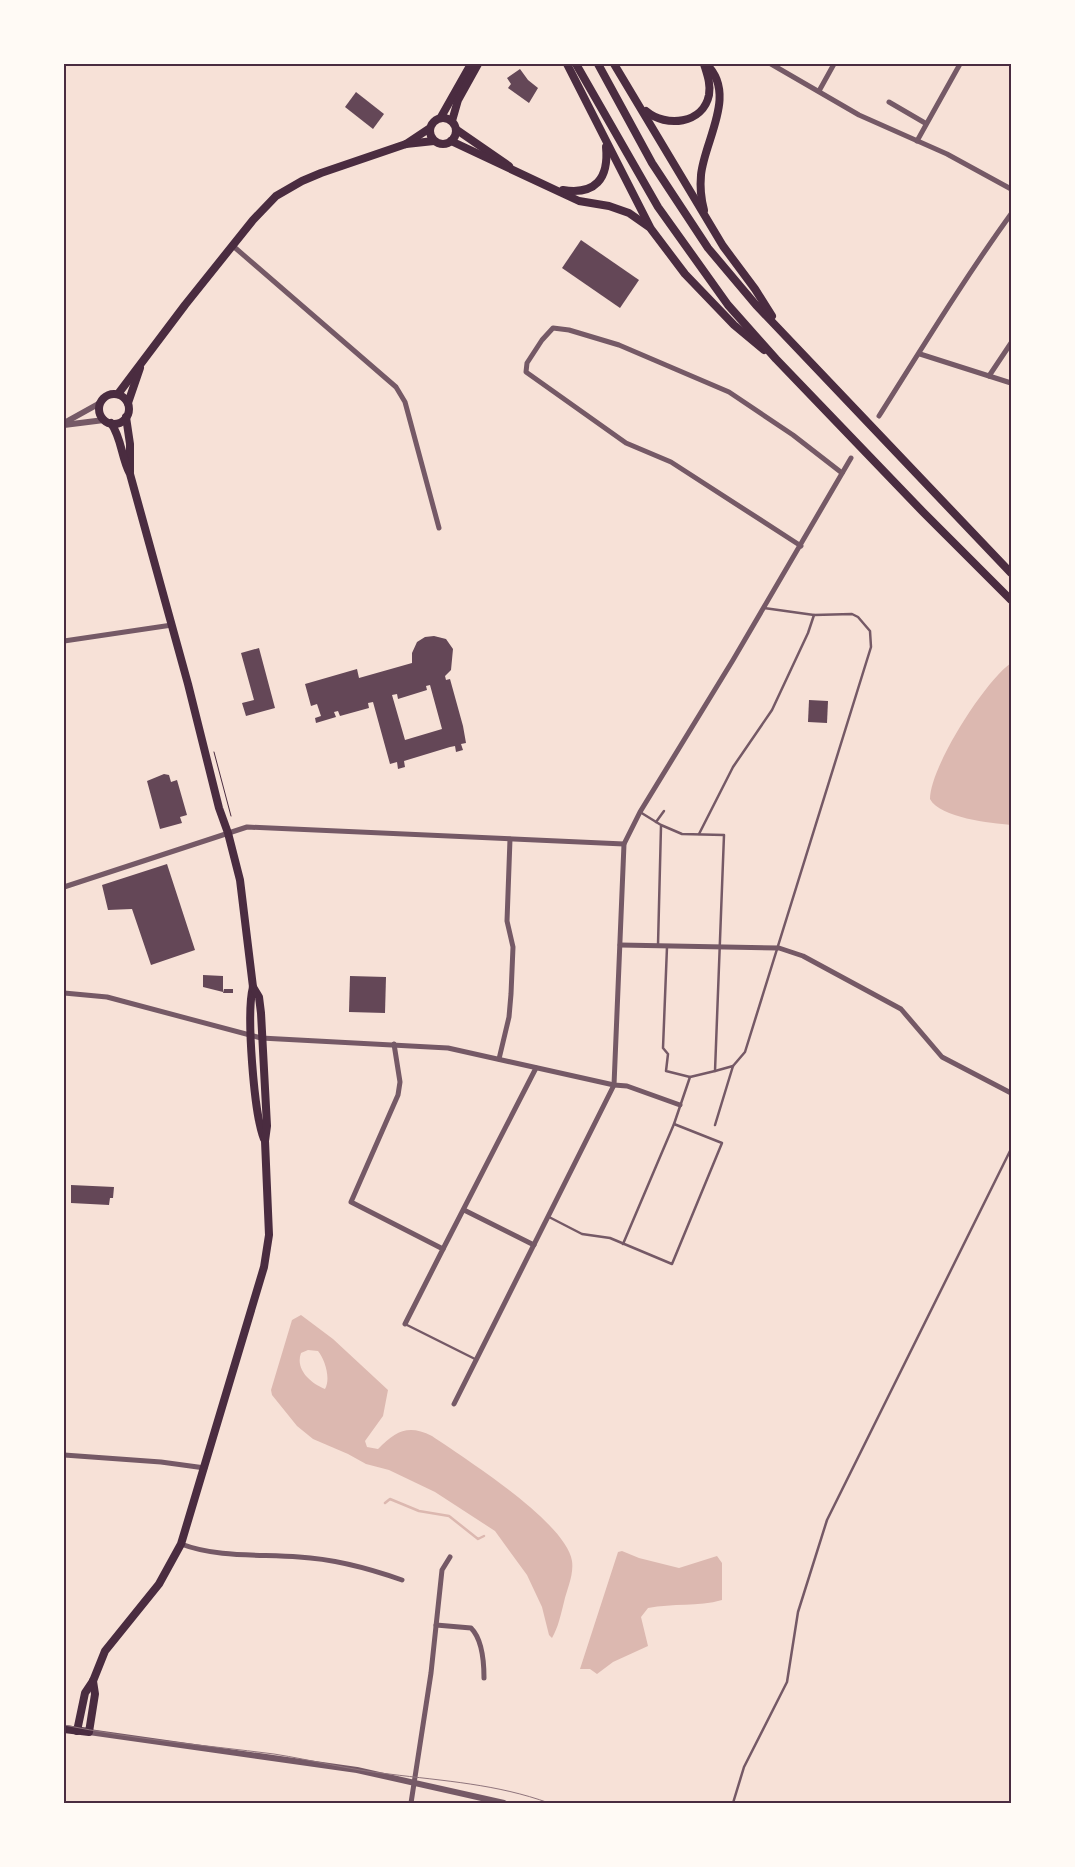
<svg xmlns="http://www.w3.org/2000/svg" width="1075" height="1867" font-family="'PT Sans',sans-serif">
	<rect width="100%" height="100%" fill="#f7e1d7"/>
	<!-- water -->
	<g fill="#dcb8b0" fill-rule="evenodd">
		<path d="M1011 663V825C991 823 940 818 930 799 930 767 985 681 1011 663Z"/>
		<path d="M301 1315 333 1339 388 1390 383 1416 365 1441 367 1447 378 1449C396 1431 408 1424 432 1436 464 1458 566 1522 572 1561 574 1575 567 1589 564 1602 561 1614 558 1628 552 1638L549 1635 542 1607 527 1575 495 1531 435 1492 389 1470 366 1464 348 1454 313 1439 297 1426 272 1395 271 1390 292 1320ZM308 1350 318 1351C325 1360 331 1378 325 1389 310 1383 295 1369 301 1353Z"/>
		<path d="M622 1551 639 1558 679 1568 717 1556 722 1563V1600C698 1607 673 1603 648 1608L641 1617 648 1646 613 1662 597 1674 590 1669H580L618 1552Z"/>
	</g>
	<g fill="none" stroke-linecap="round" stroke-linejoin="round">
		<!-- stream -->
		<polyline stroke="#dcb8b0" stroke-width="2.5" points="385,1503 390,1499 419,1511 449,1516 478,1539 484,1536"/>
	</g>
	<!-- building -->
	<g fill="#644757" fill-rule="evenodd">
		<polygon points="520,69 528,80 538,88 529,103 508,88 511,84 507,78"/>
		<polygon points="356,92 384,114 373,129 345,107"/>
		<polygon points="581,240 639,280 620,308 562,268"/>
		<path d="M434 636 446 639 453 649 451 670 445 676 446 680 450 679 463 726 466 743 461 744 463 750 456 752 455 746 450 747 404 761 405 767 398 769 397 762 390 764 373 702 368 703 369 708 340 716 338 711 334 712 336 717 316 723 315 718 321 716 317 704 311 706 305 684 357 669 359 678 412 663V653L417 642 425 637ZM430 685 442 729 405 740 392 695 397 694 398 699 427 690 426 686Z"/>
		<polygon points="259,648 275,708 246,716 242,703 254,700 241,653"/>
		<polygon points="809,700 828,701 827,723 808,722"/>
		<polygon points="164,774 169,775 171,782 177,780 187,815 180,817 182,823 160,829 147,781"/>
		<polygon points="167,864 195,950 151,965 132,909 108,910 102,885"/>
		<polygon points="203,975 223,976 223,992 203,987"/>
		<polygon points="350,976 386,977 385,1013 349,1012"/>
		<polygon points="224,989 233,989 233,993 223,993"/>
		<polygon points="71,1185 114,1187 113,1198 110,1198 109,1205 71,1203"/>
	</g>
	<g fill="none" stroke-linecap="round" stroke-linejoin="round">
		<!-- path -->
		<polyline stroke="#4a2c40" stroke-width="1" points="214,752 231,816"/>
		<!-- service -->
		<g stroke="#755966" stroke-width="2.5">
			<polyline points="656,822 664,811"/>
			<polyline points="699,834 733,767 772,710 808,633 814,615"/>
			<polyline points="658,945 661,826"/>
			<polyline points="667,947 663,1048 668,1054 666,1071 690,1077"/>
			<polyline points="715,1071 733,1066"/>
			<polyline points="715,1125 733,1066 745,1052 871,647 870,631 858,617 852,614 814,615 764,608"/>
			<polyline points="549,1217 582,1234 610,1238 672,1264 722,1143 674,1124"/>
			<polyline points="623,1244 674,1124 690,1077 715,1071 724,835 682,834 661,825 640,812"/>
			<polyline points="405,1324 475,1359"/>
			<polyline points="733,1803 744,1767 787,1682 798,1612 827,1520 1011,1149"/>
		</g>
		<!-- minor -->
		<g stroke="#755966" stroke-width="5">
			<polyline points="771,64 859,115 947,154 1011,189"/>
			<polyline points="819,91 834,64"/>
			<polyline points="889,102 925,123"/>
			<polyline points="917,141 960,64"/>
			<polyline points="233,246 396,387 405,402 439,528"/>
			<polyline points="920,354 1011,383"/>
			<polyline points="989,376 1011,343"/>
			<path d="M879 416C922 348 964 279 1011 214"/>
			<polyline points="801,546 671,462 626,443 526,372 527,363 542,340 553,328 569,330 619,345 729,392 793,435 842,473"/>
			<polyline points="64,641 172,625"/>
			<polyline points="64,887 247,827 624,844"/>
			<polyline points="620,945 779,948 803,956 901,1009 942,1057 1011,1093"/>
			<polyline points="64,993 107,997 261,1038 448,1048 614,1085 627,1086 680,1105"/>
			<polyline points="394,1044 400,1082 398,1095 351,1202 443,1249 405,1324"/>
			<polyline points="499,1059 509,1017 511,994 513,947 507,921 510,839"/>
			<polyline points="464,1210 534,1245"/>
			<polyline points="443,1249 536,1068"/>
			<polyline points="454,1404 614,1085 624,844 640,812 733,660 851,458"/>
			<polyline points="64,1455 161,1462 205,1468"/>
			<path d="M181 1544C218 1558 260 1554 299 1557 335 1559 368 1568 402 1580"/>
			<path d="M436 1625 471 1628C483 1640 484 1663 484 1678"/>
			<polyline points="411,1803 431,1673 442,1570 450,1557"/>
		</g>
		<!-- tertiary -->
		<g stroke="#755966" stroke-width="6">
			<polyline points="64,423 100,403"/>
			<polyline points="64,425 104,420"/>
			<polyline points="89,1732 357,1770 504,1803"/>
		</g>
		<!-- primary -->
		<g stroke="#4a2c40" stroke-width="8">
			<polyline points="567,64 651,229 685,274 734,325 764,350"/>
			<polyline points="576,64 658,207 728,305 776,359 923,512 1011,600"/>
			<polyline points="598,64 652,163 708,248 756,305 1011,573"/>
			<polyline points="614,64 723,246 755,289 772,316"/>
			<path d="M646 111C666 128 703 124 709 95 711 84 707 74 704 64"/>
			<polyline points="441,117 471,64"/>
			<circle cx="443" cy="131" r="13"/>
			<polyline points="452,121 458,100 478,64"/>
			<polyline points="457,130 509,166"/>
			<polyline points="451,141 579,201 609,206 629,213 649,227"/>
			<polyline points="406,144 430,128"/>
			<path d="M563 190C595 195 609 179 606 147"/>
			<path d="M704 210C701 199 700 186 701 175 704 141 738 94 706 64"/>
			<polyline points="118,394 185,305 253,220 276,196 302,181 321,173 406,144 434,141"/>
			<circle cx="114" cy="409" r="15"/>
			<polyline points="128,403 140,368"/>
			<polyline points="126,417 130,444 130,472"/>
			<path d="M111 423C122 439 121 457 130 474L188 684 219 808 228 833 240 880 253 987C246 1013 254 1114 264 1139"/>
			<polyline points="64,1729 89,1732 95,1694 93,1681"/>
			<polyline points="77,1731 85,1693 93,1681 105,1651 159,1584 181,1544 264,1267 269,1235 265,1141 267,1126 261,1013 259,997 253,987"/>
		</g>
		<!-- tram -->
		<path stroke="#8f747c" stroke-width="1" d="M64 1725C133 1739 203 1745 274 1754 312 1760 351 1770 389 1774 444 1781 497 1784 549 1803"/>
	</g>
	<!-- border -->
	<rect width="1075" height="1867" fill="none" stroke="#fffaf5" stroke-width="130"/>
	<rect x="65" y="65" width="945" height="1737" fill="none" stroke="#4a2c40" stroke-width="2"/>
</svg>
